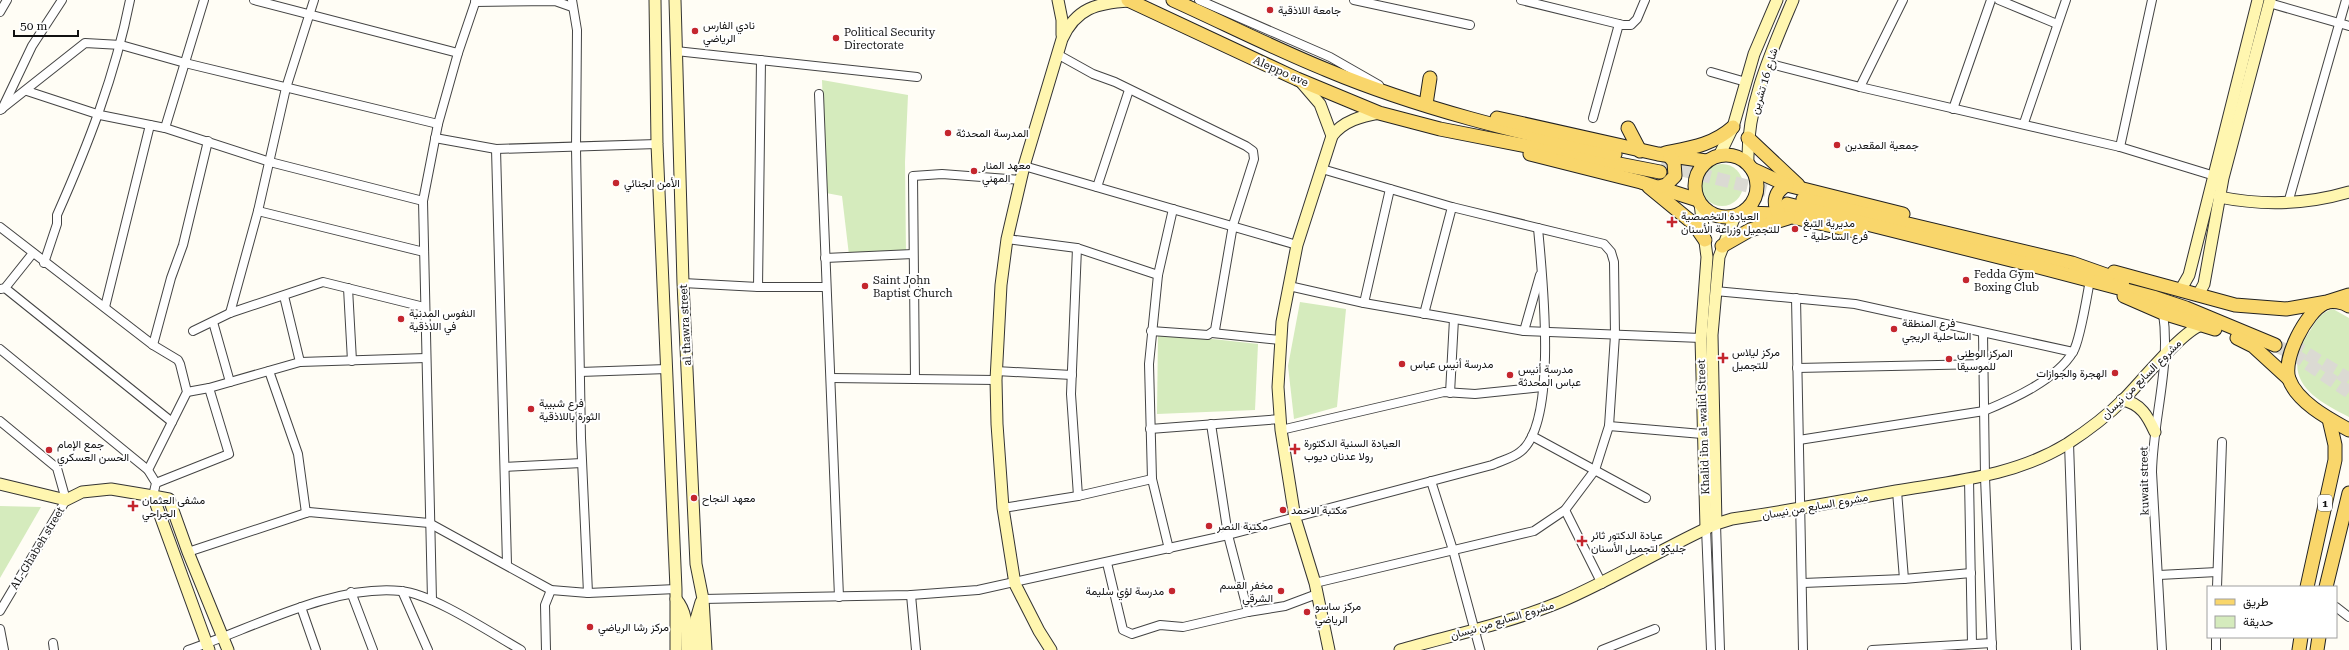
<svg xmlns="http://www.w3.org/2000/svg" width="2349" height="650" font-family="'Roboto Serif',Vazirmatn,serif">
	<rect width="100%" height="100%" fill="#fffdf5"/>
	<!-- green -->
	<g fill="#d5ebbd">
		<polygon points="822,80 908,95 905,162 906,255 849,255 842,196 826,193"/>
		<circle cx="1722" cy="185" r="21"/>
		<polygon points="1300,302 1346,309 1337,407 1294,419 1288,366"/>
		<path d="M2333 309 2349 318V417C2311 398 2280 378 2308 334 2315 323 2320 312 2333 309Z"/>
		<polygon points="1158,333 1258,344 1255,410 1157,414"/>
		<polygon points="0,506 41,507 0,578"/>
	</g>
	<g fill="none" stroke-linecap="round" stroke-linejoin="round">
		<!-- primary-tunnel -->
		<g stroke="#dbdad3" stroke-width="13" stroke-dasharray="13 6" stroke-linecap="butt">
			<polyline points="1661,165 1789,196"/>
			<polyline points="2291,344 2349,379"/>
			<polyline points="2275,345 2295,355 2349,392"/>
		</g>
		<defs>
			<g id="street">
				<polyline points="254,0 458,53"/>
				<polyline points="572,0 577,30 576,148 581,438 588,593"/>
				<polyline points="1199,0 1330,57 1379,85"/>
				<polyline points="1354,0 1470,25"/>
				<polyline points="1521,0 1623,25 1631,25 1637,19 1645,0"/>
				<polyline points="1999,0 2057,24"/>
				<polyline points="475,2 555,1 572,7"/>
				<polyline points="2269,3 2349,26"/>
				<polyline points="0,12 7,0"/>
				<polyline points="676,51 917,77"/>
				<polyline points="1057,54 1093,74 1115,82 1246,146 1253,151 1254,159 1233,225 1215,330 1208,335 1151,331"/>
				<polyline points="1767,63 1860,87 2120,147 2218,177"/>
				<polyline points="1711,72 1746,82"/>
				<polyline points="1860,87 1903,0"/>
				<polyline points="27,91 100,115 165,128 270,162 423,201"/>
				<polyline points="819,94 839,597"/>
				<polyline points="2,109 32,46 62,0"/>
				<polyline points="1953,109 1991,0"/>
				<polyline points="0,110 85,43 121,45 185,63 438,124"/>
				<polyline points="1593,118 1619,24"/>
				<polyline points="2024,123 2066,0"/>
				<polyline points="165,128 204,0"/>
				<polyline points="435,138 496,149 657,144"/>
				<polyline points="2120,147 2152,0"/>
				<polyline points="496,149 507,564"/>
				<polyline points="1024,166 1297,245"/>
				<polyline points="1097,187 1129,90"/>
				<polyline points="2288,203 2346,0"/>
				<polyline points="258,211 424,252"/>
				<polyline points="0,227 153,345 178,360 180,364 187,392 148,470 156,483 153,496"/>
				<polyline points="1007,239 1077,248 1158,275"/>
				<polyline points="1077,248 1071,394 1078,496"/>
				<polyline points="825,258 913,254"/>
				<path d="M44 263 57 224V215C88 145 115 76 130 0"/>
				<polyline points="683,283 758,287 826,287"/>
				<polyline points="1289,286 1364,303 1524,331 1701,338"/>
				<polyline points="758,287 761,60"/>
				<polyline points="5,288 172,422"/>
				<polyline points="348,288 352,361"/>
				<polyline points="1,289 5,288 33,253"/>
				<polyline points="1715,291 1855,304 2073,352"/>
				<polyline points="284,296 300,362"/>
				<polyline points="1796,298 1803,650"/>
				<polyline points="1364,303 1390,189"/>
				<polyline points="105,307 150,125"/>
				<polyline points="230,313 258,211 286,88 314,0"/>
				<polyline points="1424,314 1452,207"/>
				<polyline points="213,322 230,382"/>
				<polyline points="193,331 230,313 323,282 424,307"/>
				<polyline points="1524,331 1540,275"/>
				<polyline points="1212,333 1280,340"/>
				<polyline points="1983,333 1985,477 1992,650"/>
				<polyline points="153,345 171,278 183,245 208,141"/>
				<polyline points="0,349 148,470"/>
				<polyline points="1797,368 1985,364"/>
				<polyline points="269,371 298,454 306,513"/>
				<polyline points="996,371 1072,375"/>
				<polyline points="580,372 667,369"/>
				<polyline points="831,378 996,380"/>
				<polyline points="915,379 913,176 942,174 1021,180"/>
				<polyline points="187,392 209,388 300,362 426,358"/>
				<polyline points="1450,393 1454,319"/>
				<polyline points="0,421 57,468 66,500 0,611"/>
				<polyline points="1609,426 1702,434"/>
				<polyline points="1150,429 1281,419"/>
				<polyline points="1281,430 1444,392 1475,394 1542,387"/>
				<polyline points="1532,436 1646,498"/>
				<path d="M1799 440 1984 411C2013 399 2056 380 2073 352 2080 341 2087 296 2090 280"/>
				<polyline points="2069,443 2076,650"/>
				<polyline points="505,467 582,463"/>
				<polyline points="1969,479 1972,644"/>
				<polyline points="1431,481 1453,550 1480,650"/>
				<polyline points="156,483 229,454 209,388"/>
				<polyline points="1897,491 1904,579"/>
				<polyline points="1003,508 1078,496 1152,479"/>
				<polyline points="1565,510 1602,584"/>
				<polyline points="1716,524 1720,650"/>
				<polyline points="1706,528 1711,650"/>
				<polyline points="1169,549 1152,479 1149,364 1158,275 1173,209"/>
				<polyline points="188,552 309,512 429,523 551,590 588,593 676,589"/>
				<polyline points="1107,563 1123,630 1132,634 1160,625 1183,627 1248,612 1228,535 1211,424"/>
				<polyline points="2159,575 2217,572"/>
				<polyline points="1315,583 1534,531 1565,510 1595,470 1609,426 1615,335 1614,262 1611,252 1604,244 1452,207 1322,169"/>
				<polyline points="1803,583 1904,579 1971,573"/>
				<polyline points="2217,587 2222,442"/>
				<polyline points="402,591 428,650"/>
				<polyline points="351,592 373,650"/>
				<polyline points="911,595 916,650"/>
				<path d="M703 599 911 595 978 590 1228 535 1492 465C1500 461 1513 458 1520 452 1559 423 1542 274 1538 228"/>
				<polyline points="432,600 423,201 438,124 458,53 476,0"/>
				<polyline points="301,607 316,650"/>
				<polyline points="2336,607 2349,617"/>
				<polyline points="1248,612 1285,606 1317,594"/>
				<polyline points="0,629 4,650"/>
				<polyline points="53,643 54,650"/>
				<path d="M188 650C253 628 333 584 401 591 433 594 491 633 521 650"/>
				<polyline points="546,650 545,605 551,590"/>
				<polyline points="1602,650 1655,629"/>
				<polyline points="1872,650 1992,643"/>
				<path d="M2162 650 2152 472C2153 419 2171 366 2163 313"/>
				<polyline points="2216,650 2216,637"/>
			</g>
			<g id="secondary">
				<polyline points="655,0 657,144 676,589 676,650"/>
				<polyline points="675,0 683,283 696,564 703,599 706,650"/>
				<polyline points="1058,0 1062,20 1062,35"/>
				<polyline points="1301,82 1320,104 1332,136"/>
				<polyline points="1719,156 1733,127 1754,54 1777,0"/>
				<path d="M1748 164C1746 107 1771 52 1793 0"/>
				<path d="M2219 197C2264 206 2305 205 2349 192"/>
				<polyline points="1700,204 1707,257 1701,338 1706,528"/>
				<polyline points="2181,289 2189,275 2258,0"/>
				<polyline points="2198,295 2204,284 2223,178 2270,0"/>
				<path d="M2122 400C2141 403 2148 417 2155 432"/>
				<polyline points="0,484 66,500 82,492 111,489 153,496"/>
				<polyline points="1716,524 1712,335 1719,257 1735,216"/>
				<path d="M676 599C689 614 686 632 687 650"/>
				<polyline points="209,650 153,496 169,499 188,552 228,650"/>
				<polyline points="697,650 696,619 701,602"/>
				<path d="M1051 650 1039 631 1015 584 1003 508 997 424 996 380 1001 285 1007 239 1024 166 1062 39C1076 8 1097 3 1129 1"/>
				<path d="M1329 650 1315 583 1295 518 1281 430 1278 387 1282 322 1297 245 1332 136C1343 121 1362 116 1379 113"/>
				<path d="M1400 650C1453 635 1509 623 1560 602 1614 579 1663 548 1716 524L1732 519C1787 511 1842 501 1896 491 1955 481 2015 476 2067 444 2087 431 2107 416 2124 399 2140 383 2183 330 2202 325"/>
			</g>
			<g id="primary">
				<polyline points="1128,0 1297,79 1379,113 1440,129 1660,172"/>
				<path d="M1173 0C1224 23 1275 49 1327 70 1420 109 1518 132 1615 154"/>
				<polyline points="1426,104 1430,78"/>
				<polyline points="1497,118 1658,154 1706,161"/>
				<polyline points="1628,128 1640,151"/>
				<polyline points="1748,138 1798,185"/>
				<path d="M1665 153C1690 148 1713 145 1733 127"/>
				<polyline points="1530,154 1641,182 1698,200"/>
				<circle cx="1726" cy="186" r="31"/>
				<polyline points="1752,169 1787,185 1903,214"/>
				<polyline points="1649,187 1694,224 1705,240"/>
				<polyline points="1659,187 1666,185 1675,176 1674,162 1670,157"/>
				<polyline points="1803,199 2072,263 2123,281"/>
				<polyline points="1787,204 2031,265 2153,297 2186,308 2275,345"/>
				<polyline points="1743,213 1779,214 1859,232"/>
				<path d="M1779 214C1772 202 1775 191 1787 185"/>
				<polyline points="1722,246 1750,230 1788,218"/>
				<polyline points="2114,272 2235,305 2286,309 2327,302 2349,295"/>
				<polyline points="2124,296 2163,313 2215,329"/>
				<path d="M2349 306C2343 302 2332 300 2325 303 2306 312 2282 359 2289 379 2297 402 2329 419 2349 430"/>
				<polyline points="2237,338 2253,346 2289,379"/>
				<polyline points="2307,587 2335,460 2335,445 2329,419"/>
				<polyline points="2326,587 2349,493"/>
				<polyline points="2299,650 2301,637"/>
				<polyline points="2317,650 2319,637"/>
			</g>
		</defs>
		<!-- street casing -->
		<use href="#street" stroke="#444" stroke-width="10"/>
		<!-- secondary casing -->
		<use href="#secondary" stroke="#333" stroke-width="13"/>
		<!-- primary casing -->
		<use href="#primary" stroke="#222" stroke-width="15"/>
		<!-- street -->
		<use href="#street" stroke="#fff" stroke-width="8"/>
		<!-- secondary -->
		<use href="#secondary" stroke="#fff6b0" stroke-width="11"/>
		<!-- primary -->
		<use href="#primary" stroke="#f9d66b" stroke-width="13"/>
	</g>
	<!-- markers -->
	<g fill="#c4262e" stroke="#fff" stroke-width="1.5">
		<circle cx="1270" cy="10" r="4"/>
		<circle cx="695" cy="31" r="4"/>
		<circle cx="836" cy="38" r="4"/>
		<circle cx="948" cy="133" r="4"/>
		<circle cx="1837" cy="145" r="4"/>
		<circle cx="974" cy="171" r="4"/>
		<circle cx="616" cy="183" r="4"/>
		<path d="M1670 216h4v4h4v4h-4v4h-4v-4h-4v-4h4z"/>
		<circle cx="1795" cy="229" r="4"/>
		<circle cx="1966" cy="280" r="4"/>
		<circle cx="865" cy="286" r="4"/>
		<circle cx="401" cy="319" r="4"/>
		<circle cx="1894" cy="329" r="4"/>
		<path d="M1721 352h4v4h4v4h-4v4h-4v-4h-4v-4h4z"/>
		<circle cx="1949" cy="359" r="4"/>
		<circle cx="1402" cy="364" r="4"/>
		<circle cx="2115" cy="373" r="4"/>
		<circle cx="1510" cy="375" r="4"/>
		<circle cx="531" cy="409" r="4"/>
		<path d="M1293 443h4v4h4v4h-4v4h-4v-4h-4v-4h4z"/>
		<circle cx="49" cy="450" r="4"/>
		<circle cx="694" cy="498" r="4"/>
		<path d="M131 500h4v4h4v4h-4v4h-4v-4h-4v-4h4z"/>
		<circle cx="1283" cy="510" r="4"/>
		<circle cx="1209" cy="526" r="4"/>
		<path d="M1580 535h4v4h4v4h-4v4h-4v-4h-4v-4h4z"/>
		<circle cx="1172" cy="591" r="4"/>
		<circle cx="1281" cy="591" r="4"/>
		<circle cx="1307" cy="612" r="4"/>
		<circle cx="590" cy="627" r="4"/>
	</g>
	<g text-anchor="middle" stroke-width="4" stroke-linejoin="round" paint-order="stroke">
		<!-- shield labels -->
		<rect fill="#fff" stroke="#585858" stroke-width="1" x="2318" y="495" width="14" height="16" rx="3"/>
		<g font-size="10" font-weight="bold" fill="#111">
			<text x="2325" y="507">1</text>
		</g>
		<!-- poi labels -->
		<g font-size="11" fill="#111" stroke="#fff" text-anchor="start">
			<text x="1278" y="14">جامعة اللاذقية</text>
			<text x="703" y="29">نادي الفارس<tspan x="703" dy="13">الرياضي</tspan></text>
			<text x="844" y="36">Political Security<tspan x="844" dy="13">Directorate</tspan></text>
			<text x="956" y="137">المدرسة المحدثة</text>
			<text x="1845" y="149">جمعية المقعدين</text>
			<text x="982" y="169">معهد المنار<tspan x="982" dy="13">المهني</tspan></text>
			<text x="624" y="187">الأمن الجنائي</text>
			<text x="1681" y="220">العيادة التخصصية<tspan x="1681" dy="13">للتجميل وزراعة الأسنان</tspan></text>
			<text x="1803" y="227">مديرية التبغ<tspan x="1803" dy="13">- فرع الساحلية</tspan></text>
			<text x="1974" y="278">Fedda Gym<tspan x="1974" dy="13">Boxing Club</tspan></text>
			<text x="873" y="284">Saint John<tspan x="873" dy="13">Baptist Church</tspan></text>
			<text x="409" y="317">النفوس المدنية<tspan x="409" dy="13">في اللاذقية</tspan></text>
			<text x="1902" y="327">فرع المنطقة<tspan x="1902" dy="13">الساحلية الريجي</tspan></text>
			<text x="1732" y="356">مركز ليلاس<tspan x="1732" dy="13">للتجميل</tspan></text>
			<text x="1957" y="357">المركز الوطني<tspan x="1957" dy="13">للموسيقا</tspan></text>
			<text x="1410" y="368">مدرسة أنيس عباس</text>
			<text x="1518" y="373">مدرسة أنيس<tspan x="1518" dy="13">عباس المحدثة</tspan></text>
			<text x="2107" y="377" text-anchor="end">الهجرة والجوازات</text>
			<text x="539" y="407">فرع شبيبة<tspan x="539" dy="13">الثورة باللاذقية</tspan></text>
			<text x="1304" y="447">العيادة السنية الدكتورة<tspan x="1304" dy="13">رولا عدنان ديوب</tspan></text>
			<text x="57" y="448">جمع الإمام<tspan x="57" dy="13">الحسن العسكري</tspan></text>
			<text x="702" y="502">معهد النجاح</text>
			<text x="142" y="504">مشفى العثمان<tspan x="142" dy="13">الجراحي</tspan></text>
			<text x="1291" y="514">مكتبة الاحمد</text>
			<text x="1217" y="530">مكتبة النصر</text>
			<text x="1591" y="539">عيادة الدكتور ثائر<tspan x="1591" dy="13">جليكو لتجميل الأسنان</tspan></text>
			<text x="1273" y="589" text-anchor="end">مخفر القسم<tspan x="1273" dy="13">الشرقي</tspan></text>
			<text x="1164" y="595" text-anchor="end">مدرسة لؤي سليمة</text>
			<text x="1315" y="610">مركز ساسو<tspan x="1315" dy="13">الرياضي</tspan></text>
			<text x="598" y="631">مركز رشا الرياضي</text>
		</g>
		<!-- street labels -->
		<g font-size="11" fill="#111" stroke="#fff">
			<text transform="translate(1281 71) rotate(24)" y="4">Aleppo ave</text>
			<text transform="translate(1764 81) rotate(-73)" y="4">شارع 16 تشرين</text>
			<text transform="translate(685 325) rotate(-93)" y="4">al thawra street</text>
			<text transform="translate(2141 379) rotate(-45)" y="4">مشروع السابع من نيسان</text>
			<text transform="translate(1703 427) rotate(-92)" y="4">Khalid ibn al-walid Street</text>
			<text transform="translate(2144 481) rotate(-91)" y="4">kuwait street</text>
			<text transform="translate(1815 506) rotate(-10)" y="4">مشروع السابع من نيسان</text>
			<text transform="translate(37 548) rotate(-59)" y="4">AL-Ghabeh street</text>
			<text transform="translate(1502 620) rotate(-17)" y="4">مشروع السابع من نيسان</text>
		</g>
	</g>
	<!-- legend -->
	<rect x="2207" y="586" width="130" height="52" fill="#ffffff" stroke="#a0a0a0"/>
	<rect x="2215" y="599" width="20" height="6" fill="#f9d66b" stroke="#a0a0a0"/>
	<text x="2243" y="606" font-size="12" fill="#111111">طريق</text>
	<rect x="2215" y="616" width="20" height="12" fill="#d5ebbd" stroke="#a0a0a0"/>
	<text x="2243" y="626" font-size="12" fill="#111111">حديقة</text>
	<!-- scale -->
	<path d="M14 30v6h64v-6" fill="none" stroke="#111111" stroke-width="2"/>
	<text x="20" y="30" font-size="12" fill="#111111" stroke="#ffffff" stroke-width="3" paint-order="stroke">50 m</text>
</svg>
